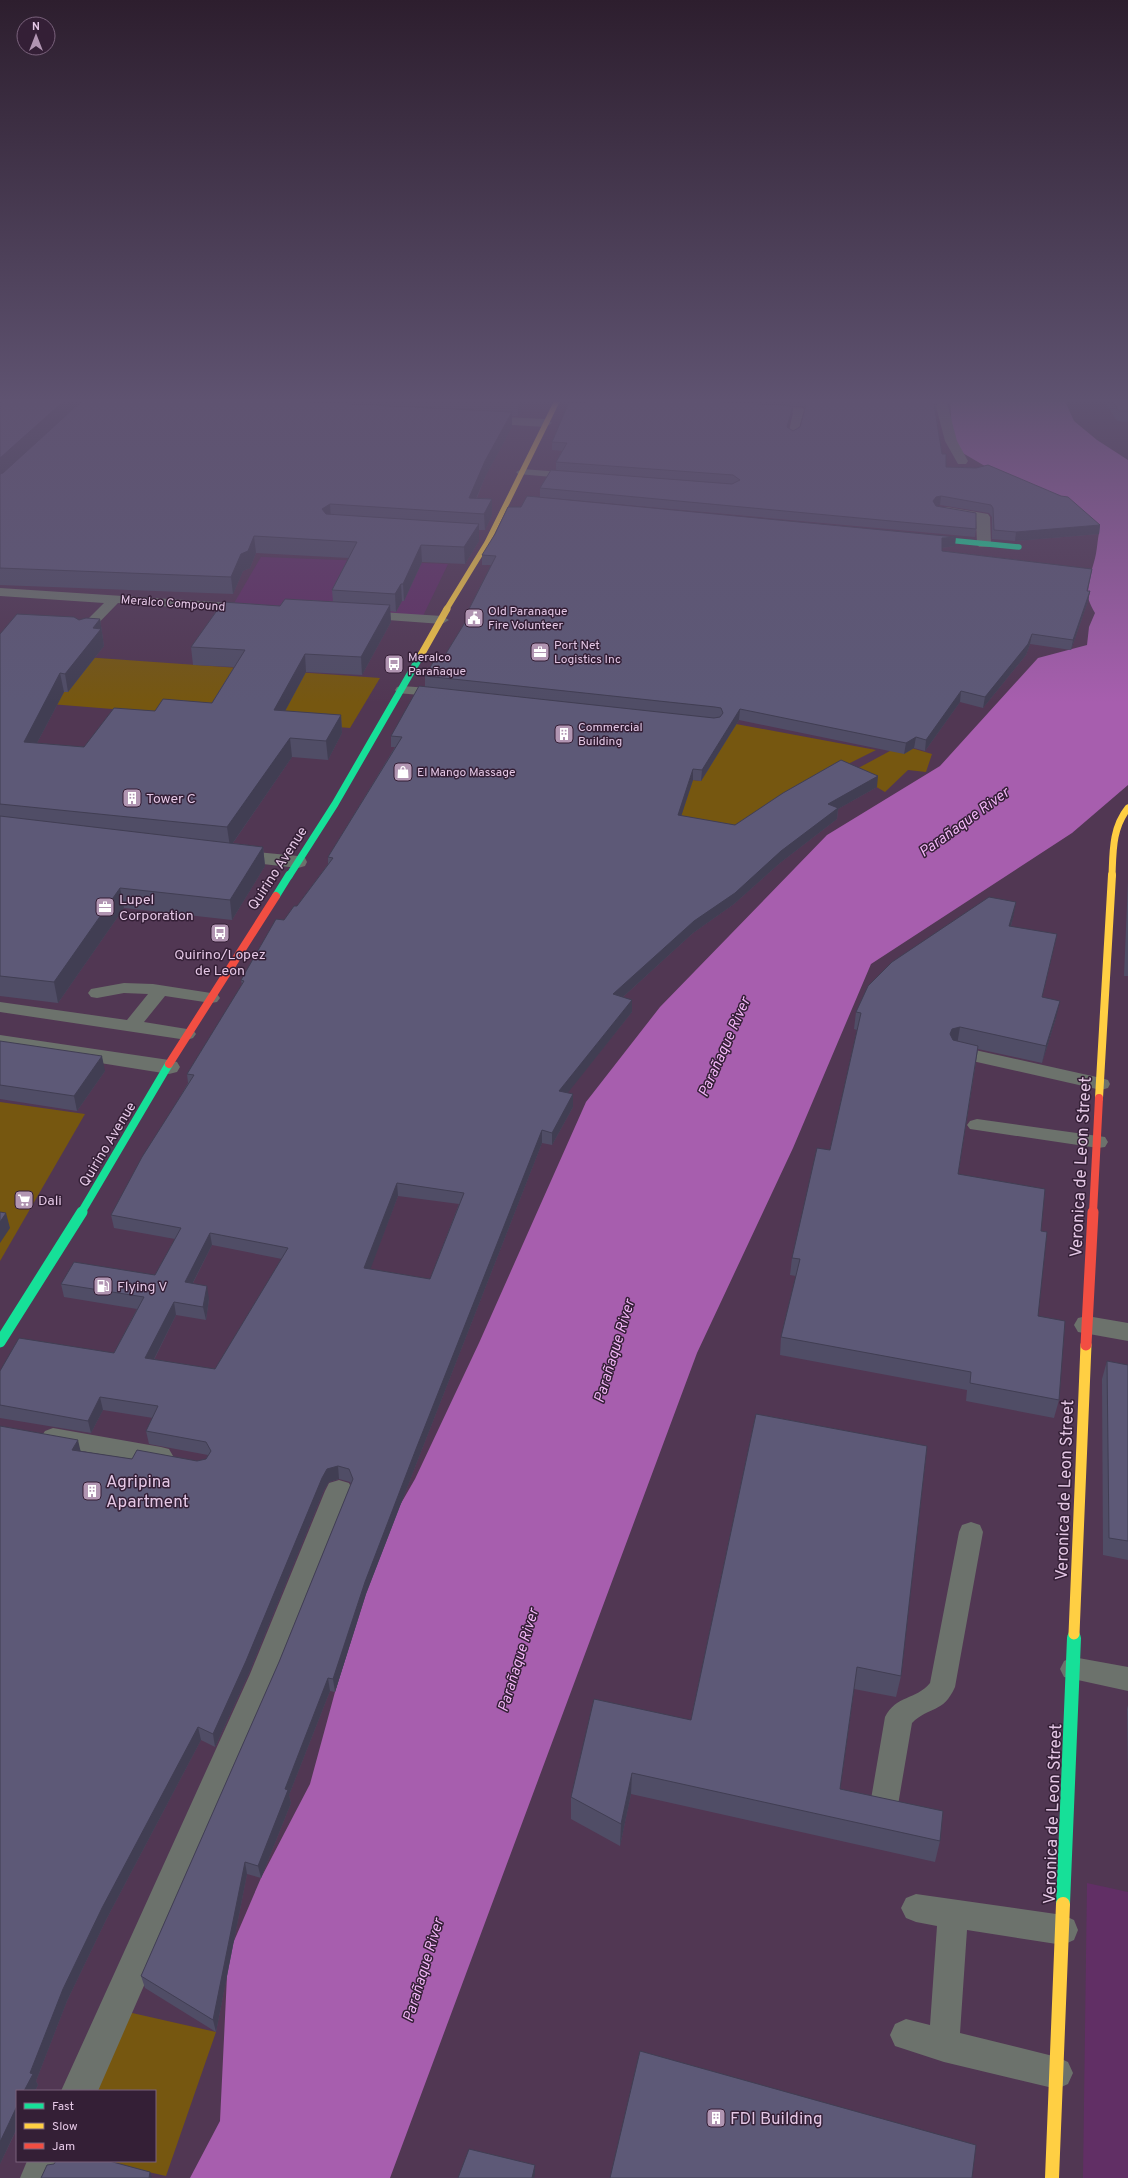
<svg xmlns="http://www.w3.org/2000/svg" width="1128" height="2178" font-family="Overpass,sans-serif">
	<rect width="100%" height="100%" fill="#513753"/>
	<!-- built -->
	<g fill="#612f65">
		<polygon points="261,557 448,564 423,616 233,605"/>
		<polygon points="1087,1883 1128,1892 1128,2178 1083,2178"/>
	</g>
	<!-- green -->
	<g fill="#765710">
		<polygon points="0,651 380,678 350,728 0,700"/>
		<polygon points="736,724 876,750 838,769 746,838 402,748 701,781"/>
		<polygon points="901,745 932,754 926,772 908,770 885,792 851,772"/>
		<polygon points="0,1102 85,1114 0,1261"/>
		<polygon points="119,2010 216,2032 166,2176 100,2161 155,2161 155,2091 88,2091"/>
	</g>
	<!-- water -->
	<path fill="#a75eae" d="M950 399H1064L1074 421 1097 440 1128 460V785L1072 833 871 964 793 1148 697 1353 390 2178H190L220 2121 228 1955 261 1878 310 1784 335 1692 384 1533 415 1479 479 1343 586 1102 660 1007 827 835 940 766 1038 658 1087 645 1089 627 1095 613C1082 591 1088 584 1094 562 1097 553 1097 543 1099 533L961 452 952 432Z"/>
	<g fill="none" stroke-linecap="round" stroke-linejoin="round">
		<!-- lane -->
		<g fill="#6c726c" fill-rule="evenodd">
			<polygon points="767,405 803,408 804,410 797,437 789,437 788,435 793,413 763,410 763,406"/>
			<polygon points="522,469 575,473 581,476 575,479 518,474 516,472"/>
			<polygon points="0,588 246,604 252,608 246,612 118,603 87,635 82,636 75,632 104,603 0,596"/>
			<polygon points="365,611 442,616 449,620 442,624 360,618 359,615"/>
			<polygon points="402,686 443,689 450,693 443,697 397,693 395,690 397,687"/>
			<polygon points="124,983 153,984 211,993 217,994 220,998 217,1002 211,1003 165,996 144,1022 193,1030 196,1034 193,1038 187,1040 0,1012 0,1002 127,1020 148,994 124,993 97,998 91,997 88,993 91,989"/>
			<polygon points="957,1046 1101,1078 1108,1080 1110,1084 1108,1088 1101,1090 950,1056 948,1052 950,1048"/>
			<polygon points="977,1119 1098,1136 1105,1137 1108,1142 1105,1147 1098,1148 970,1129 967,1125 970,1121"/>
			<polygon points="53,1428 161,1447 169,1449 173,1456 169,1463 161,1465 53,1446 45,1443 41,1437 45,1431"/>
			<path d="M971 1522 980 1525 983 1532 955 1687C943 1714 929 1706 912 1723L898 1805 894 1814 884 1818 874 1814 870 1805 885 1717C896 1695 916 1700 930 1683L959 1532 962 1525Z"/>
			<polygon points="1073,1657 1128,1667 1128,1691 1064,1677 1060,1669 1064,1661"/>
			<polygon points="916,1894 1063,1915 1074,1920 1078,1930 1074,1940 1063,1945 967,1930 960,2033 1057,2057 1068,2062 1073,2073 1068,2084 1057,2089 944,2062 895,2046 890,2035 895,2024 906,2019 930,2025 937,1926 916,1922 906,1918 901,1908 906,1898"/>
		</g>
		<!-- street -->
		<g fill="#6c726c" fill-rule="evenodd">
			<polygon points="61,399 117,399 119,401 113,405 67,403"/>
			<polygon points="934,399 946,399 957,441 968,461 966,464 958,464 945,441"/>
			<polygon points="483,416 546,419 552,423 546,427 479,423 477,420"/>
			<polygon points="947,507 988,514 990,517 991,544 989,547 979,547 977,544 976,520 942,514 940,511 942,508"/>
			<polygon points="235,850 298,856 305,858 307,862 305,866 298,868 228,860 226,856 228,852"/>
			<polygon points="0,1035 169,1060 177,1062 180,1067 177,1072 169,1074 0,1047"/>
			<polygon points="1087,1316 1128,1323 1128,1341 1078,1332 1074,1325 1078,1318"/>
			<polygon points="339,1480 349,1483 353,1491 280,1674 98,2091 61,2091 250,1674 325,1491 329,1483"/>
			<polygon points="27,2161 66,2161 59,2178 20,2178"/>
		</g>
		<!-- fast-far4 -->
		<polyline stroke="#16e098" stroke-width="5.5" points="927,538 1019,547"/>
		<!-- fast-far3 -->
		<polyline stroke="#16e098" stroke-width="7" points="289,876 335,804 421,655"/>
		<!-- fast-far2 -->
		<g stroke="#16e098" stroke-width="8">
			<polyline points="276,896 289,875"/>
			<polyline points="81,1213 169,1064"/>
		</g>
		<!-- fast-far1 -->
		<g stroke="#16e098" stroke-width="11">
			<polyline points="0,1342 82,1212"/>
			<polyline points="1074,1639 1074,1634"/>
		</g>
		<!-- fast -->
		<polyline stroke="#16e098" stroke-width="14" points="1063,1904 1074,1638"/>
		<!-- slow-far4 -->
		<polyline stroke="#ffcf43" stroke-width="5.5" points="446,610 487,543 558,399"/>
		<!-- slow-far3 -->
		<g stroke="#ffcf43" stroke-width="7">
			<polyline points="421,655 447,609"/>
			<path d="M1112 876C1113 852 1112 828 1128 808"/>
		</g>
		<!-- slow-far2 -->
		<polyline stroke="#ffcf43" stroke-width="8" points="1099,1098 1112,875"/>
		<!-- slow-far1 -->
		<polyline stroke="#ffcf43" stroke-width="11" points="1074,1634 1086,1345"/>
		<!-- slow -->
		<polyline stroke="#ffcf43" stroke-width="14" points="1052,2178 1063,1904"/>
		<!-- jam-far1 -->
		<g stroke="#f24e42" stroke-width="8">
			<polyline points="169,1064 276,896"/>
			<polyline points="1093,1213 1099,1098"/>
		</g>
		<!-- jam -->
		<polyline stroke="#f24e42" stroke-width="11" points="1086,1345 1093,1212"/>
	</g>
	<!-- wall -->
	<g fill="#504d66" fill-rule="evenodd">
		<polygon points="0,399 77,399 78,404 84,399 528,399 518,416 512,416 512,427 485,477 477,498 492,499 492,515 485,530 479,530 479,541 465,564 422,562 404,601 402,601 396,612 390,611 391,622 362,675 306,672 285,711 341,715 342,733 328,760 292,757 233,843 263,847 265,866 232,920 124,908 58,1003 0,996 0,634 79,620 100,619 104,646 68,692 64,692 37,743 84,747 155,711 212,703 234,667 193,665 191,647 280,606 333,602 332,590 349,558 256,553 250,568 243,571 233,594 0,585"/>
		<polygon points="690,399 936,399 937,404 936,412 942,454 946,467 1100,525 1099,534 1015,541 992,539 992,517 989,513 940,505 936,505 976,529 975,537 540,497 540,488 733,484 556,470 556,462 562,451 552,450 552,442 586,403 793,406 792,414 788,428 793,431 800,427 805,411 803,407 798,406"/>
		<polygon points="1103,399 1128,399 1128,422 1117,421"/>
		<path d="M955 546 942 548V551L1092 569 1088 591H1090L1088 601 1071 650 1030 644 1026 655 983 708 960 702 925 751 914 748 904 754 739 720 701 781 693 780 681 816 735 825 877 787 838 809 837 819 780 863 734 904 693 933 623 997 632 1012 567 1093 573 1094V1107L552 1145 542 1143 417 1462 366 1594 335 1692 330 1691 289 1795 291 1803 261 1878 247 1874 216 2032 145 1988 141 1976 279 1662 351 1484 350 1482 339 1479 329 1482 324 1490 249 1673 215 1747 201 1740 106 1920 67 2001 36 2081 38 2085 0 2164 80 1451 132 1459 197 1461 206 1459 208 1455 149 1444 146 1431 153 1418 103 1410 91 1433 0 1418V1371L114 1353 137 1309 64 1297 61 1284 155 1275 175 1239 114 1228 111 1215 188 1083 187 1074 242 985 241 980 284 920 297 906 328 864V857L395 747H391V736L425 687V676L442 660 468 618V611L491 565H482V555ZM398 1196 459 1204 430 1279 370 1269ZM212 1245 282 1259 215 1369 154 1360 176 1315 206 1320 209 1299 193 1283Z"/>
		<polygon points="1128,881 1128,976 1124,976"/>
		<polygon points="1016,902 1011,926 1053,951 1042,997 1056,1018 1042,1063 978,1049 958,1174 1041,1231 1038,1316 1059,1400 1054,1418 966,1401 967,1390 780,1355 781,1337 796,1276 790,1275 792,1258 830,1150 857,1030 854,1029 856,1012"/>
		<polygon points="0,1041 105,1071 77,1111 0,1099"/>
		<polygon points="1107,1361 1128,1365 1128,1560 1103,1555 1102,1379"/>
		<polygon points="756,1414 901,1676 896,1697 854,1689 840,1789 940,1841 935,1862 631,1794 620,1846 571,1819 571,1797 691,1720"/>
		<polygon points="1128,1705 1128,1778 1127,1709"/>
	</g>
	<!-- shaded-wall -->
	<g fill="#413e53">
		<polygon points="66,399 77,399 78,404 0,477 0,458"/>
		<polygon points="519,399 528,399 518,416 518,401"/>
		<polygon points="793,406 792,414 787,435 787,427"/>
		<polygon points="512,412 512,427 485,477 470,513 469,498 485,461"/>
		<polygon points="941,496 940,505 935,506 933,501 936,497"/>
		<polygon points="492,499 492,515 485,530 484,514"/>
		<polygon points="330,504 331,520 324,525 322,509"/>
		<polygon points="479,524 479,541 465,564 464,547"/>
		<polygon points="1100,525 1099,534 1015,541 1016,532"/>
		<polygon points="254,536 256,553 250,568 243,571 233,594 231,577 241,554"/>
		<polygon points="956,537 955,546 941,548 942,538"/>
		<polygon points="421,545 422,562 404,601 403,584"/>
		<polygon points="401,584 402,601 396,612 395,594"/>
		<polygon points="1090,591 1088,601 1071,650 1073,640"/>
		<polygon points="390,605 391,622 362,675 361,657"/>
		<polygon points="100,619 104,646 68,692 65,674 93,628"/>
		<polygon points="1032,634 1030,644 1026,655 983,708 985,697"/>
		<polygon points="305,654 306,672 276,728 274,710"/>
		<polygon points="60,673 64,692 28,760 24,742"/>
		<polygon points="961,691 960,702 925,751 926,740"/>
		<polygon points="740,709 739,720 701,781 702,770"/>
		<polygon points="341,715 342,733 328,760 326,741"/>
		<polygon points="916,737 914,748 904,754 906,743"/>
		<polygon points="290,738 292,757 230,847 227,827"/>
		<polygon points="693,769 693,780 678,826 678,815"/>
		<polygon points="878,776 877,787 838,809 837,819 780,863 734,904 693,933 613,1006 613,994 694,921 828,804"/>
		<polygon points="263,847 265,866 232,920 230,900"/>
		<polygon points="120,888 124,908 58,1003 54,982"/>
		<polygon points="1016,902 1013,918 1006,942 1009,926"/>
		<polygon points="632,1000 632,1012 559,1104 559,1091"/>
		<polygon points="1060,1001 1056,1018 1042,1063 1046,1046"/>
		<polygon points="960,1027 957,1045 950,1047 950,1034 952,1029"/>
		<polygon points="102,1056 105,1071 77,1111 74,1096"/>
		<polygon points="573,1094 573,1107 552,1145 552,1133"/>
		<polygon points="542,1130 542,1143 417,1462 366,1594 335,1692 333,1679 365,1582 416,1449"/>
		<polygon points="397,1183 398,1196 366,1281 364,1268"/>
		<polygon points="6,1213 10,1228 0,1243 0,1222"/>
		<polygon points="210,1233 212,1245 187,1294 185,1282"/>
		<polygon points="207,1286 209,1299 206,1320 203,1307"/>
		<polygon points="174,1302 176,1315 148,1371 145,1358"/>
		<polygon points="100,1397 103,1410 91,1433 88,1421"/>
		<polygon points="78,1440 81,1453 72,1450"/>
		<polygon points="338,1466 339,1479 329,1482 324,1490 249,1673 215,1747 213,1734 322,1478 327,1469"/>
		<polygon points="328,1678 330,1691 289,1795 291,1803 261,1878 258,1866 285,1789"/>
		<polygon points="198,1727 201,1740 106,1920 67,2001 36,2081 38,2085 35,2091 24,2091 30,2073 63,1989 102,1908"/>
		<polygon points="632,1773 631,1794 620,1846 621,1824"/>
		<polygon points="245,1862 247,1874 216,2032 213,2020"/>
		<polygon points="17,2106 17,2128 0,2164 0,2142"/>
		<polygon points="535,2165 535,2174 534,2178 532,2178"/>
		<polygon points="150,2172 152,2178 149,2178"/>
	</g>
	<!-- building -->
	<g fill="#5d5977" stroke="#413e53" fill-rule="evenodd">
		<polygon points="0,399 66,399 0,458"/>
		<polygon points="84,399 252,399 512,412 485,461 469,498 492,499 484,514 330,504 322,509 326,514 479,524 464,547 421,545 403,584 401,584 395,594 332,590 357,542 254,536 248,551 241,554 231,577 0,568 0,474 3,473"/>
		<polygon points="464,399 519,399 518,401"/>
		<polygon points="587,399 677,399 793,406 787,427 793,431 800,427 806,405 804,400 801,399 936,399 937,404 934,404 942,454 946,454 946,467 976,468 988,465 1061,496 1068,497 1100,525 1016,532 994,530 993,508 991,505 941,496 936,497 933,501 936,506 976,513 976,529 540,488 551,470 732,484 740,480 733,475 556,462 567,443 552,442 569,402 586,403"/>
		<polygon points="1111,399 1128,399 1128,411 1119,411"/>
		<path d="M527 496 956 537 942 538V551L1092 569 1087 591H1090L1073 640 1032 634 1028 644 985 697 961 691 926 740 916 737 906 743 740 709 702 770 693 769 678 815 735 825 783 793 841 760 878 776 828 804 838 808 781 851 735 893 694 921 613 994 632 1000 559 1091 573 1094 552 1133 542 1130 416 1449 365 1582 333 1679 328 1678 285 1789 288 1790 258 1866 245 1862 213 2020 141 1976 279 1662 353 1479 349 1469 338 1466 327 1469 322 1478 246 1661 213 1734 198 1727 102 1908 63 1989 30 2073 33 2074 24 2091H17V2106L0 2142V1426L78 1440 72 1450 132 1459 137 1450 197 1461 206 1459 211 1451 206 1442 146 1431 158 1406 100 1397 88 1421 0 1405V1371L19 1338 114 1353 144 1297 61 1284 74 1262 155 1275 181 1228 111 1215 142 1157 194 1075 187 1074 244 981 241 980 276 919 284 920 294 906H297L333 858 328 857 402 737 391 736 419 686 714 718 720 717 723 713 721 708 715 707 425 676 435 659 442 660 472 611H468L496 556 482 555 495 534 508 507H521ZM397 1183 464 1193 430 1279 364 1268ZM210 1233 288 1248 215 1369 145 1358 174 1302 203 1307 207 1286 185 1282Z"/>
		<polygon points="285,599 390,605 361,657 305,654 274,710 341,715 326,741 290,738 227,827 0,804 0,634 17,614 74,617 79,620 86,618 100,619 93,628 101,629 65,674 60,673 24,742 84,747 114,708 155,711 163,699 212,703 245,650 191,647 223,602 280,606"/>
		<polygon points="0,816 263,847 230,900 120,888 54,982 0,976"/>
		<polygon points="989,897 1016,902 1009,926 1057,934 1042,997 1060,1001 1046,1046 960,1027 952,1029 950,1034 953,1040 978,1046 958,1174 1045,1189 1041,1231 1047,1232 1038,1316 1065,1321 1059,1400 970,1383 971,1372 781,1337 800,1259 792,1258 817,1148 830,1150 861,1013 856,1012 868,986 892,962"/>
		<polygon points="0,1041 102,1056 74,1096 0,1085"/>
		<polygon points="0,1212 6,1213 0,1222"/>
		<polygon points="1107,1361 1128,1365 1128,1541 1109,1538"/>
		<polygon points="756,1414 927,1446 901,1676 857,1667 840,1789 943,1811 940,1841 632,1773 621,1824 571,1797 594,1699 691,1720"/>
		<polygon points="640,2051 976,2145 972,2178 610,2178"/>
		<polygon points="469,2149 535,2165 532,2178 458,2178"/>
		<polygon points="56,2161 109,2161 150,2172 149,2178 41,2178 47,2165 54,2164"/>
	</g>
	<!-- sky -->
	<linearGradient id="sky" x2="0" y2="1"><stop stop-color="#2d1e2e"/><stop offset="0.57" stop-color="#5f5371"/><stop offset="1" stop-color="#5f5371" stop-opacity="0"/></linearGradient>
	<rect width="1128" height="703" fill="url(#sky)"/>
	<!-- icons -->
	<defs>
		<symbol id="civic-square" viewBox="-11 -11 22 22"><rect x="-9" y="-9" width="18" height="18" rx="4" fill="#b195b2" stroke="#341f36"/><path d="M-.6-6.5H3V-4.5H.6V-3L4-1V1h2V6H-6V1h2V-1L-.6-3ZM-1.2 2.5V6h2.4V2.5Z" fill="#fff"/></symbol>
		<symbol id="office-square" viewBox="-11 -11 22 22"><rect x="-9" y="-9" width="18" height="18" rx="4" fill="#b195b2" stroke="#341f36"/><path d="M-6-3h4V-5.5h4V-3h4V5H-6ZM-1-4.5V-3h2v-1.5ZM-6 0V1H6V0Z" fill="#fff"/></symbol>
		<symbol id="bus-square" viewBox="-11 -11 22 22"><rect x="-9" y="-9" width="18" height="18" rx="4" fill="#b195b2" stroke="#341f36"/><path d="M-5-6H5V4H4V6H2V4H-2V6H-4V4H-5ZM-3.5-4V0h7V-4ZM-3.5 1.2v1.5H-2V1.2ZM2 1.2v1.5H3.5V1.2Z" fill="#fff"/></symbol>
		<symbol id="building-square" viewBox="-11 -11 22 22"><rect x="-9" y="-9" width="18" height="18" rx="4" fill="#b195b2" stroke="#341f36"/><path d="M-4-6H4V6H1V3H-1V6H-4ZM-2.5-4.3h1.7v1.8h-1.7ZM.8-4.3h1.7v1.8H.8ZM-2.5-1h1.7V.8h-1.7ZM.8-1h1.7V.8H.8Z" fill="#fff"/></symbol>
		<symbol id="shop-square" viewBox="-11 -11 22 22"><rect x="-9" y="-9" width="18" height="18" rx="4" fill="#b195b2" stroke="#341f36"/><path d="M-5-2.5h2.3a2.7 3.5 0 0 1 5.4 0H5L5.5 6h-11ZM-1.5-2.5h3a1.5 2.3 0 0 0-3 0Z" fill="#fff"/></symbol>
		<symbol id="supermarket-square" viewBox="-11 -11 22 22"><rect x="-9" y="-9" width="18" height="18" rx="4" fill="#b195b2" stroke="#341f36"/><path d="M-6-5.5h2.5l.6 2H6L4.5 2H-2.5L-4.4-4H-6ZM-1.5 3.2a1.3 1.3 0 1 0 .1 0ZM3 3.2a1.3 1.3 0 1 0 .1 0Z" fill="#fff"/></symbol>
		<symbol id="fuel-square" viewBox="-11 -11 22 22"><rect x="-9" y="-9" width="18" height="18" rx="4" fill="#b195b2" stroke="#341f36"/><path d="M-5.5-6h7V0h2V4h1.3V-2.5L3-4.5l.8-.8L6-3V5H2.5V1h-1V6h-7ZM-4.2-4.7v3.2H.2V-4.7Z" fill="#fff"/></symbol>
	</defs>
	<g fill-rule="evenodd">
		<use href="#civic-square" x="463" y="607" width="22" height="22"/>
		<use href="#office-square" x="529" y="641" width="22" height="22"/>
		<use href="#bus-square" x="383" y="653" width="22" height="22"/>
		<use href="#building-square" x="553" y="723" width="22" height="22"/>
		<use href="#shop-square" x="392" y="761" width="22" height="22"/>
		<use href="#building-square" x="121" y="787" width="22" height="22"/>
		<use href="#office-square" x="94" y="896" width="22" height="22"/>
		<use href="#bus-square" x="209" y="922" width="22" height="22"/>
		<use href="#supermarket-square" x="13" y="1189" width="22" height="22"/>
		<use href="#fuel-square" x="92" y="1275" width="22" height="22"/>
		<use href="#building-square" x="81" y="1480" width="22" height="22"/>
		<use href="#building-square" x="705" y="2107" width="22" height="22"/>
	</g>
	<g text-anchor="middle" stroke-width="3" stroke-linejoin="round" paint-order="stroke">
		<!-- far-street labels -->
		<g font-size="12" fill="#e4c7e5" stroke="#341f36">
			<text transform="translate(173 603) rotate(4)" y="4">Meralco Compound</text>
		</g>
		<!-- far-poi labels -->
		<g font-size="12" fill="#e4c7e5" stroke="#341f36" text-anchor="start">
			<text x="488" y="615">Old Paranaque<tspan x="488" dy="14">Fire Volunteer</tspan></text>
			<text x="554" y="649">Port Net<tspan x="554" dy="14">Logistics Inc</tspan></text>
			<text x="408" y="661">Meralco<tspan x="408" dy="14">Parañaque</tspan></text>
			<text x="578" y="731">Commercial<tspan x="578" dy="14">Building</tspan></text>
			<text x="417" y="776">El Mango Massage</text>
		</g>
		<!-- poi labels -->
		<g font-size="14" fill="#e4c7e5" stroke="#341f36" text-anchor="start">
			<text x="146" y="803">Tower C</text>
			<text x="119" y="904">Lupel<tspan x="119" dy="16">Corporation</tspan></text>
			<text x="220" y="959" text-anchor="middle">Quirino/Lopez<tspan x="220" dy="16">de Leon</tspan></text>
			<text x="38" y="1205">Dali</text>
			<text x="117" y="1291">Flying V</text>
		</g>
		<!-- street labels -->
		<g font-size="14" fill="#e4c7e5" stroke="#341f36">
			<text transform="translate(277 868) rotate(-57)" y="5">Quirino Avenue</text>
			<text transform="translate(107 1144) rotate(-59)" y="5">Quirino Avenue</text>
		</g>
		<!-- water labels -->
		<g font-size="15" font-style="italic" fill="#f2b6f6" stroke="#341f36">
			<text transform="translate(964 822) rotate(-36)" y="5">Parañaque River</text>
			<text transform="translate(724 1047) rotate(-66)" y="5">Parañaque River</text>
			<text transform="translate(614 1351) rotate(-73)" y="5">Parañaque River</text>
			<text transform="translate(518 1660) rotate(-73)" y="5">Parañaque River</text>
			<text transform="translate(423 1970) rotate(-73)" y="5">Parañaque River</text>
		</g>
		<!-- near-street labels -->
		<g font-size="17" fill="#e4c7e5" stroke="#341f36">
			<text transform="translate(1080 1167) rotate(-87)" y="6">Veronica de Leon Street</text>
			<text transform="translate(1064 1490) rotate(-88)" y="6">Veronica de Leon Street</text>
			<text transform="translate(1052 1814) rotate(-88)" y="6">Veronica de Leon Street</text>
		</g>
		<!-- near-poi labels -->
		<g font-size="17" fill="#e4c7e5" stroke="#341f36" text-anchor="start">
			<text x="106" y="1487">Agripina<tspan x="106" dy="20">Apartment</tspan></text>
			<text x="730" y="2124">FDI Building</text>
		</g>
	</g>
	<!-- legend -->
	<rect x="16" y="2090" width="140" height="72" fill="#341f36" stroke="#7a627c"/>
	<rect x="24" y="2103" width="20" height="6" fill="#16e098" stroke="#7a627c"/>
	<text x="52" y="2110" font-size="12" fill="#e4c7e5">Fast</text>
	<rect x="24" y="2123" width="20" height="6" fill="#ffcf43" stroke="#7a627c"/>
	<text x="52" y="2130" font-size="12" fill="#e4c7e5">Slow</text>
	<rect x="24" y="2143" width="20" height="6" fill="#f24e42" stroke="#7a627c"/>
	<text x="52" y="2150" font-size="12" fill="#e4c7e5">Jam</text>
	<!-- north arrow -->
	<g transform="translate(36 36)"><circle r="19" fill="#341f36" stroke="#7a627c"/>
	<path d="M0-3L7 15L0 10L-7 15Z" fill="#b195b2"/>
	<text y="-6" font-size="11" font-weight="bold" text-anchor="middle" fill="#e4c7e5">N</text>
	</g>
</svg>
